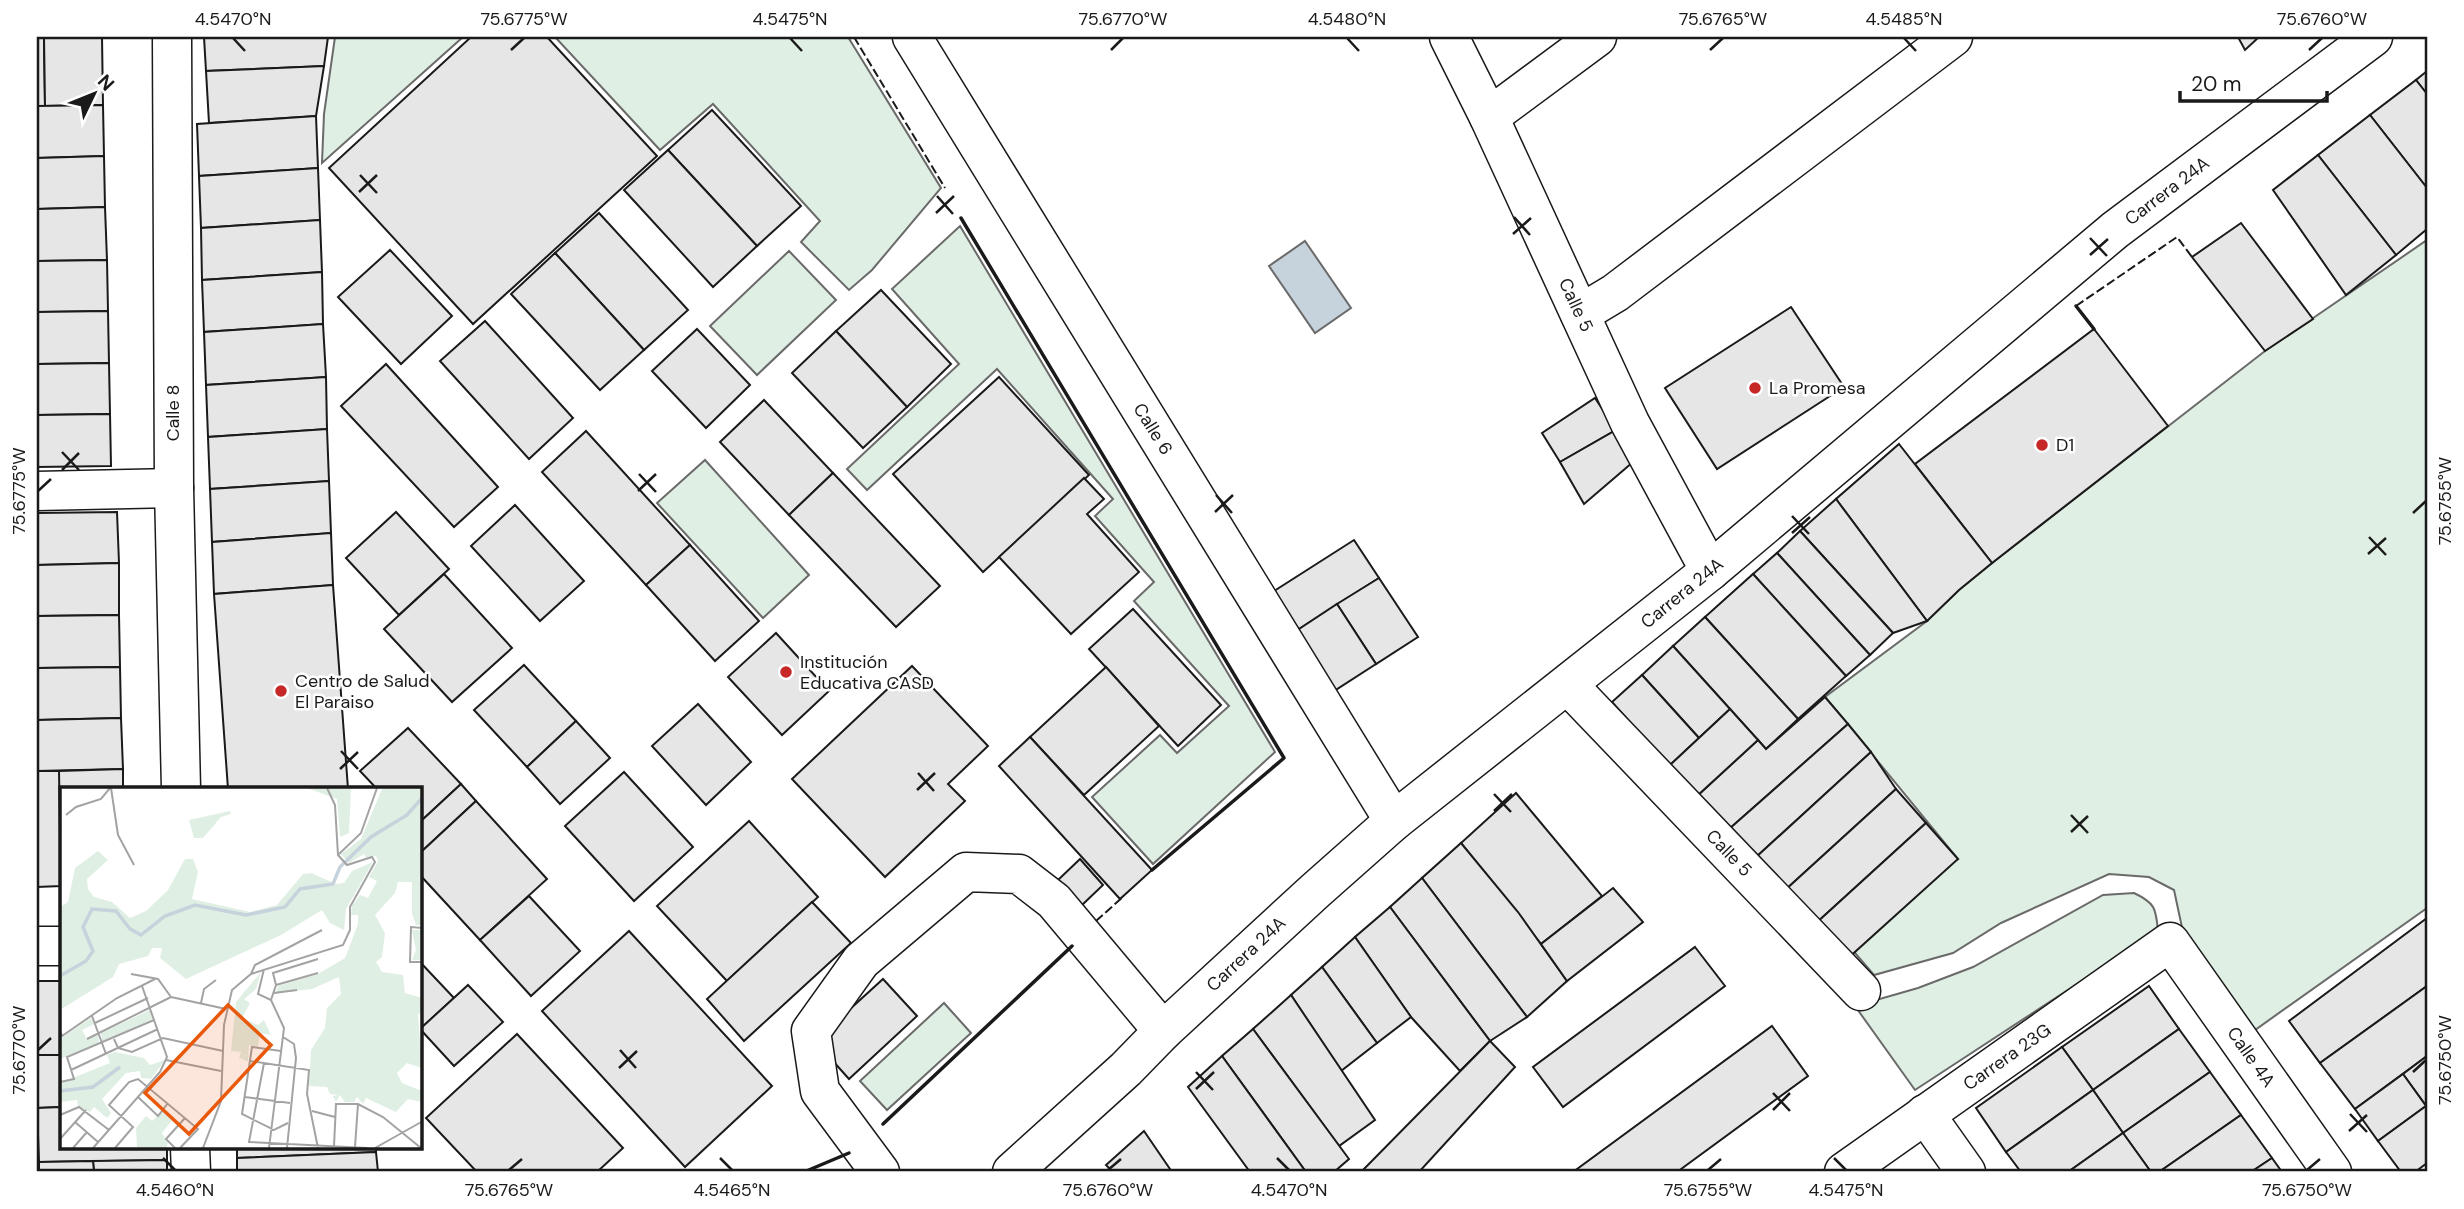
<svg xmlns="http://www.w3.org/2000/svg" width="2464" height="1209" font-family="'DM Sans',sans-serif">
	<rect width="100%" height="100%" fill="#fff"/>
	<!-- green -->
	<g fill="#e0efe3" stroke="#6a6a6a" stroke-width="2">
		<polygon points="335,37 463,37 322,163 324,114"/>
		<polygon points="555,37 848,37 941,188 872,270 849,290 801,242 820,221 713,104 660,150"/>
		<polygon points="960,226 1275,752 1153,864 1092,797 1160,735 1177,753 1229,706 1134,601 1154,582 1095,516 1113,499 997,369 867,490 847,469 959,364 892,289"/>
		<polygon points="2427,240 2427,908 2255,1030 2183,932 2174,890 2149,877 2109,874 2001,923 1953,953 1874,975 1823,916 1958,859 1825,697 1927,621 1959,590 1992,563 2265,351"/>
		<polygon points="789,251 836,300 757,375 710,326"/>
		<polygon points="705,460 809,575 763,618 657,503"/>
		<path d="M2134 893C2155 903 2156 908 2158 931L1915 1090 1855 1006 1918 988 1973 967 2103 895Z"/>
		<polygon points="944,1003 971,1033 887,1110 860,1081"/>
	</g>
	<!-- water -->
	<polygon fill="#c6d2dc" stroke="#6a6a6a" stroke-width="2" points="1305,241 1351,308 1315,333 1269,266"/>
	<!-- building -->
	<g fill="#e6e6e6" stroke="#1a1a1a" stroke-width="2">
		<polygon points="37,37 44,37 45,106 37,106"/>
		<polygon points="44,37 102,37 103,105 45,106"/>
		<polygon points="204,37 328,37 324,66 206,71"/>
		<polygon points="471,37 547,37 657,156 473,324 329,168"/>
		<polygon points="2238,37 2259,37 2245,50"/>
		<polygon points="324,66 316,116 209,123 206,71"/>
		<polygon points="2427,71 2427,94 2416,80"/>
		<polygon points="2416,80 2427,94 2427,188 2370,115"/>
		<polygon points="103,105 104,156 37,158 37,106"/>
		<polygon points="712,110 801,206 757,246 668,150"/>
		<polygon points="2370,115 2427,188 2427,229 2396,255 2318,155"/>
		<polygon points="316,116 318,168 199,176 197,124"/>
		<polygon points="668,150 757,246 713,287 624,190"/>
		<polygon points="2318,155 2396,255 2346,295 2273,190"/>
		<polygon points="104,156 105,207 37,209 37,158"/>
		<polygon points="318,168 320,220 201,228 199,176"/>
		<polygon points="105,207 107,260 37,261 37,209"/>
		<polygon points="599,213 688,310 644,350 555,253"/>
		<polygon points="320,220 322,272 202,280 201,228"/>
		<polygon points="2241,223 2313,319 2265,351 2192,257"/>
		<polygon points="390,250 452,316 401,364 338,297"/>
		<polygon points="555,253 644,350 600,390 511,294"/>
		<polygon points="107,260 108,311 37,312 37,261"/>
		<polygon points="322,272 323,324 204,332 202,280"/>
		<polygon points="881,290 951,364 907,407 836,331"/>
		<polygon points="1791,307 1844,387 1717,469 1665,388"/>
		<polygon points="108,311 109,363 37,364 37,312"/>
		<polygon points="485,321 573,418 529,459 440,361"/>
		<polygon points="323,324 326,377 206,385 204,332"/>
		<polygon points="697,329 750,385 706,428 652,371"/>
		<polygon points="2094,329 2168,426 1992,563 1915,464"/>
		<polygon points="836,331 907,407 863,448 792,373"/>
		<polygon points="109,363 110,414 37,415 37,364"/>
		<polygon points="386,364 498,487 454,527 341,406"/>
		<polygon points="326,377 327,429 208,437 206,385"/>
		<polygon points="999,377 1089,475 983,572 893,474"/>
		<polygon points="1595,398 1616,430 1560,462 1542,433"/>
		<polygon points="764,400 833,473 789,515 720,442"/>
		<polygon points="110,414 111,466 37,467 37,415"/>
		<polygon points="327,429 329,481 210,489 208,437"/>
		<polygon points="1616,430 1633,462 1584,504 1560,462"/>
		<polygon points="586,431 690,545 646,585 542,472"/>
		<polygon points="1899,444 1992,563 1959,590 1927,621 1836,499"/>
		<polygon points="833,473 940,586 896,627 789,515"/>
		<polygon points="1084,478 1104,499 1087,514 1139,572 1071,634 999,557"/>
		<polygon points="329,481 331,533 212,542 210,489"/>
		<polygon points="1836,499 1927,621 1893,633 1800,531"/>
		<polygon points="515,505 584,581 540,621 471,546"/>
		<polygon points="117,512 119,563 37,565 37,513"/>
		<polygon points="396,512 449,569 399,615 346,558"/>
		<polygon points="1800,531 1893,633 1870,655 1777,553"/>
		<polygon points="331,533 333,585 214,594 212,542"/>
		<polygon points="1354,540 1379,578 1296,631 1271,593"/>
		<polygon points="690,545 759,621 715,661 646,585"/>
		<polygon points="1777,553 1870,655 1846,676 1753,574"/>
		<polygon points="119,563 119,615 37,616 37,565"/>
		<polygon points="444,574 512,648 452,702 384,629"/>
		<polygon points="1753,574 1846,676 1798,719 1705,617"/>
		<polygon points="1379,578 1418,637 1376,664 1337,604"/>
		<polygon points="333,585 348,789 228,789 214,594"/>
		<polygon points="1337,604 1376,664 1334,691 1296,631"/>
		<polygon points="1133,609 1221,705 1178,746 1089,649"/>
		<polygon points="119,615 120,667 37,668 37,616"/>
		<polygon points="1705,617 1798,719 1766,749 1673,646"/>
		<polygon points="776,633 829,691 782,735 728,677"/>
		<polygon points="1673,646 1730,709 1699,738 1642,675"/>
		<polygon points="524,665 576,721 527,767 474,710"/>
		<polygon points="912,666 988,746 948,784 965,801 885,877 792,779"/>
		<polygon points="120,667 121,718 37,720 37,668"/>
		<polygon points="1106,667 1159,726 1084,795 1030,737"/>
		<polygon points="1642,675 1699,738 1669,766 1612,702"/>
		<polygon points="1825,697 1848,724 1728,830 1697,796 1758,740 1766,749"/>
		<polygon points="698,704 751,762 706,805 652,746"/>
		<polygon points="1730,709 1758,740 1697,796 1669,766"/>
		<polygon points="121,718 123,769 37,771 37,720"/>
		<polygon points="576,721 610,758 560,804 527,767"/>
		<polygon points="1848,724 1871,752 1754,859 1728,830"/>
		<polygon points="408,728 461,784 420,822 420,789 377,789 360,771"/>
		<polygon points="1030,737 1152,870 1120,899 999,766"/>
		<polygon points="1871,752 1896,789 1783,892 1754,859"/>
		<polygon points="123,769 123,789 61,789 61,828 59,828 59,771"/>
		<polygon points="37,771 59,771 61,886 37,887"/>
		<polygon points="624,772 693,847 634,901 565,826"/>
		<polygon points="461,784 476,801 420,853 420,822"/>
		<polygon points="1896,789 1926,823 1814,925 1783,892"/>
		<polygon points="1516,793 1602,896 1541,944 1461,843"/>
		<polygon points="476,801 547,879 480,940 420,875 420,853"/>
		<polygon points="749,821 818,897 727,981 657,906"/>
		<polygon points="1926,823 1958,859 1846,960 1814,925"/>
		<polygon points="1461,843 1518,912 1567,981 1527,1017 1422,878"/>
		<polygon points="1080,859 1103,885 1081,906 1058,880"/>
		<polygon points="1422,878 1527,1017 1490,1041 1390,907"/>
		<polygon points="1613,888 1643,922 1567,981 1541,944"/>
		<polygon points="529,896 580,951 531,996 480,940"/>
		<polygon points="812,902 851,943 744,1041 707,999"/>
		<polygon points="1390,907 1490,1041 1460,1071 1411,1017 1355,937"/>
		<polygon points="2427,918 2427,986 2320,1063 2289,1021"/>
		<polygon points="629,931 772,1086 685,1167 542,1011"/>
		<polygon points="1355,937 1411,1017 1377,1043 1322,967"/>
		<polygon points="1695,947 1725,986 1563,1107 1533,1067"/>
		<polygon points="420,962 454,998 420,1029"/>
		<polygon points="1322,967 1377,1043 1341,1071 1291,995"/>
		<polygon points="883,979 917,1016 849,1079 815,1041"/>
		<rect x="37" y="981" width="24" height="74"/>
		<polygon points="468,985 503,1022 454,1066 420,1029"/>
		<polygon points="2149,986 2179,1029 2093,1090 2062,1047"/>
		<polygon points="2427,986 2427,1056 2355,1109 2320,1063"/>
		<polygon points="1291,995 1375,1120 1339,1146 1253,1029"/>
		<polygon points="1772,1026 1808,1076 1677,1172 1573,1172"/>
		<polygon points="1253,1029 1349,1159 1334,1172 1306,1172 1222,1056"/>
		<polygon points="2179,1029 2210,1072 2123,1133 2093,1090"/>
		<polygon points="517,1034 623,1148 597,1172 477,1172 426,1118"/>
		<polygon points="1490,1041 1515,1067 1419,1172 1361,1172"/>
		<polygon points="2062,1047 2093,1090 2006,1152 1976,1108"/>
		<polygon points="37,1055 61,1055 61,1107 37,1108"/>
		<polygon points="1222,1056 1306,1172 1250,1172 1188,1087"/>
		<polygon points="2427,1056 2427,1107 2403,1074"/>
		<polygon points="2210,1072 2241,1115 2159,1172 2151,1172 2123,1133"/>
		<polygon points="2403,1074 2426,1106 2378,1141 2355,1109"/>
		<polygon points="2093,1090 2123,1133 2068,1172 2021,1172 2006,1152"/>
		<polygon points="2426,1106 2427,1163 2415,1172 2401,1172 2378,1141"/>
		<polygon points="61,1107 61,1148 167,1148 167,1160 39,1162 37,1108"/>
		<polygon points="2241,1115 2272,1158 2251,1172 2159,1172"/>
		<polygon points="1144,1131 1172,1172 1113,1172 1106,1165"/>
		<polygon points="2123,1133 2151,1172 2068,1172"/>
		<polygon points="237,1148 376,1148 376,1152 237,1158"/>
		<polygon points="376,1152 378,1172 237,1172 237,1158"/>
		<polygon points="2272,1158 2282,1172 2251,1172"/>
		<polygon points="167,1160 167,1172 94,1172 93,1161"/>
		<polygon points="93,1161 94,1172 39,1172 39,1162"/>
	</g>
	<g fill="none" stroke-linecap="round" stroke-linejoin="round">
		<defs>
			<g id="minor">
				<polyline points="172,37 174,488 181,789"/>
				<polyline points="912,37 1394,821"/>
				<polyline points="1449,37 1489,117 1630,423 1710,571"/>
				<polyline points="1489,117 1597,37"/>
				<polyline points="1580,314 1615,293 1953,37"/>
				<polyline points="37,491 174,488"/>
				<polyline points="1568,685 1861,991"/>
				<polyline points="37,946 61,946"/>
				<polyline points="1925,1114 1966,1172"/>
				<polyline points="190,1148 191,1172"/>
				<polyline points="880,1172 820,1091 811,1031 861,961 966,872 1019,874 1054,901 1163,1031"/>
				<polyline points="1012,1172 1126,1069 1163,1031 1315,891 1394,821 1710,571 2115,230 2373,37"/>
				<polyline points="1844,1172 2170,942 2332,1172"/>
			</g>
		</defs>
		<!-- minor casing -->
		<use href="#minor" stroke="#1a1a1a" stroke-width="41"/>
		<!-- minor -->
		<use href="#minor" stroke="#fff" stroke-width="38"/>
		<!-- fence -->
		<g stroke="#1a1a1a" stroke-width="2" stroke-dasharray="9 3.5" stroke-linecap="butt">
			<polyline points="854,37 945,188"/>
			<polyline points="2076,306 2177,237 2192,257"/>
			<polyline points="1096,921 1124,896"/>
		</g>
		<!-- wall -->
		<g stroke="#1a1a1a" stroke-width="3.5">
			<polyline points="961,218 1284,758 1152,870"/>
			<polyline points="2076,306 2094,329"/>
			<polyline points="883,1124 1072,946"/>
			<polyline points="804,1172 849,1153"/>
		</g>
	</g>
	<!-- ticks -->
	<path fill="none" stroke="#1a1a1a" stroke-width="2.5" d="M233 38 245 51M790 38 802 51M1347 38 1359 51M1904 38 1916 51M511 50 524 38M1111 50 1123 38M1710 50 1723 38M2309 50 2322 38M360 175 377 193M359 192 377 175M937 196 953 214M936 213 954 196M1514 217 1530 235M1513 234 1531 218M2090 238 2107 256M2090 255 2108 239M62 452 79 470M62 470 79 453M639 474 656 492M38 491 51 479M638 491 656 474M1216 495 1232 513M1215 512 1233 495M2413 513 2426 501M1792 516 1809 534M1792 533 1810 517M2369 537 2386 555M2368 554 2386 538M341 751 358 769M340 769 358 752M918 773 934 791M917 790 935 773M1494 794 1511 812M1494 811 1512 794M2071 815 2088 833M2071 832 2088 816M38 1050 51 1038M620 1050 636 1068M619 1068 637 1051M1196 1072 1213 1090M2413 1072 2426 1060M1196 1089 1214 1072M1773 1093 1790 1111M1773 1110 1790 1093M2350 1114 2367 1132M2349 1131 2367 1115M163 1158 175 1170M720 1158 732 1170M1277 1158 1289 1170M1834 1158 1846 1170M509 1170 522 1159M1108 1170 1121 1159M1708 1170 1721 1159M2307 1170 2320 1159"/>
	<!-- markers -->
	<g fill="#c62828" stroke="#fff" stroke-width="2.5">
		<circle cx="1755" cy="388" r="7"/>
		<circle cx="2042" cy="445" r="7"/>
		<circle cx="786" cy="672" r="7"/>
		<circle cx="281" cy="691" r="7"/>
	</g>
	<g text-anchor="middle" stroke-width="5" stroke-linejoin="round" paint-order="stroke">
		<!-- street labels -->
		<g font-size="18" fill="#1a1a1a" stroke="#fff">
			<text transform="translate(2167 191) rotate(-37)" y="6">Carrera 24A</text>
			<text transform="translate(1576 305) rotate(65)" y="6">Calle 5</text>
			<text transform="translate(173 413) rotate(-90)" y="6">Calle 8</text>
			<text transform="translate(1153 429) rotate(58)" y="6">Calle 6</text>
			<text transform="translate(1682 593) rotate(-39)" y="6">Carrera 24A</text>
			<text transform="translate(1729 853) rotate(46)" y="6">Calle 5</text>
			<text transform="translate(1246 954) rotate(-43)" y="6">Carrera 24A</text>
			<text transform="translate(2007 1057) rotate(-35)" y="6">Carrera 23G</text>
			<text transform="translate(2251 1057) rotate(55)" y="6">Calle 4A</text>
		</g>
		<!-- poi labels -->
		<g font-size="18" fill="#1a1a1a" stroke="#fff" text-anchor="start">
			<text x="1769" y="394">La Promesa</text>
			<text x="2056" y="451">D1</text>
			<text x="800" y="668">Institución<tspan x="800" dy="21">Educativa CASD</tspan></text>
			<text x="295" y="687">Centro de Salud<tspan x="295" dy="21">El Paraiso</tspan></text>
		</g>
	</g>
	<!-- overview -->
	<g transform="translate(60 787)">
		<rect width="362" height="362" fill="#fff"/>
		<path d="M247 1H291L289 46 280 50 277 12ZM362 1V138H356L352 127V95H338L335 106 315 128 325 146 322 170 316 175 322 185 343 188 345 206 362 211V226L358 227 362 281 347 276 337 286 342 296 362 304V315L348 312 336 325 306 311 303 317 297 310 294 315H285L280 308 276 315 273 309 278 308 270 307 267 300 249 299 251 263 265 241 267 221 281 207 279 190 252 202 216 206 218 199 258 187 285 171 298 137V128H291L292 119 300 108 308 111 317 94 309 90 318 74 316 69 306 71 304 67 289 76 281 67 301 52 322 2ZM170 24 171 27 161 30 143 51H134L129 33ZM38 64 48 73 27 92 28 102 34 110 52 115 70 131 86 124 108 103 125 72H133L138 85 132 112 190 125 217 118 243 87 251 86 276 97 284 96 292 84 313 75 286 122 284 143 270 136 262 123 221 148 126 192 100 171 102 161H92L88 169 59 177 53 190 0 223V120L8 115 15 81ZM352 143H362V173H352L356 163ZM201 185 196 202 184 212 190 216 182 231 198 238 204 233 211 248 200 246 198 260 189 258 188 274 183 273 187 262 183 272 179 271 181 265 171 264 176 215ZM90 223 92 232 42 256 41 246ZM31 231 34 237 22 243 27 252 38 247 39 257 0 272V252ZM55 265 84 271 90 278 105 273 91 292 81 291 80 284 66 286 42 312 51 326 47 331 34 320 30 325 18 319 17 313 0 315V296L50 276 47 268ZM104 323 113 332 102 346 108 356 106 361H77L76 341 86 329 92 334Z" fill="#e0efe3"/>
		<path fill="none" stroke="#c6d2dc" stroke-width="3.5" d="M0 189 26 174 33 164 23 140 32 122 56 124 70 142 81 148 105 129 135 118 186 128 225 120 240 102 273 97 280 80 311 50 347 28 363 10M0 304 33 300 60 280"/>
		<path fill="none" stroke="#a3a3a3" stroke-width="2" d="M51 1 58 48 74 78M6 28 16 20 41 12 50 1M278 68 301 46 317 1M363 141 351 140 350 175H363M204 182 198 207 211 213 224 241 209 361M71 187 98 192 111 210M191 187 195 178 262 143M216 198 258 186M214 206 237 203M111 210 166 222M211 213 216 198 213 186 258 172M141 216 144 202 156 193M32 229 46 267M35 236 88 211M0 245 2 249 57 211 95 192M223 250 234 257 236 271 227 361M27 252 111 210M54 252 58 261 72 265 103 251 163 264M221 264 192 260 182 327 214 343 228 336M106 273 161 284M190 274 249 283 247 307 258 361M204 276 189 355 307 361M11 283 98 242M0 295 14 292 7 270 94 233M78 310 98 329 108 316M185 310 230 316M252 324 275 330M0 328 19 320 49 343M15 335 38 355M0 352 26 323M274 359 276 317H298L323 330 361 361M295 360 298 317M13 361 27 345M33 361 100 285 107 270 82 199M55 361 73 340 49 318 69 295 78 292 138 342 120 361M115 361 106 352 125 331M143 361 161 314 164 238 172 203 191 187 283 158 290 143V120L315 75 312 70 287 78 278 68 275 18 267 1M315 361 363 334"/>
		<path fill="#e8590c" fill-opacity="0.15" stroke="#e8590c" stroke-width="3.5" d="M168 218 211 258 129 347 85 306Z"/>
		<rect width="362" height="362" fill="none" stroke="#1a1a1a" stroke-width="3.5"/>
	</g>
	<!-- border -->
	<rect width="2464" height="1209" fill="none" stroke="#ffffff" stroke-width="77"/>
	<!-- north arrow -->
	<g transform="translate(94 94) rotate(47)" stroke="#ffffff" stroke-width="5" paint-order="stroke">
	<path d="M0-5L12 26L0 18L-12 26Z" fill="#1a1a1a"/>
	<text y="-10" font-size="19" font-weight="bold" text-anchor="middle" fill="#1a1a1a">N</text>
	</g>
	<!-- scale -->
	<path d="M2180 91v10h147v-10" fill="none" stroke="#1a1a1a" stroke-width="3.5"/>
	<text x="2191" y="91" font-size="21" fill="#1a1a1a" stroke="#ffffff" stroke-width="5" paint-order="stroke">20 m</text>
	<rect x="38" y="38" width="2388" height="1132" fill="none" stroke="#1a1a1a" stroke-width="2.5"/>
	<g font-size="18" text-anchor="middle" fill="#1a1a1a">
		<text x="233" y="25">4.5470°N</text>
		<text x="524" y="25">75.6775°W</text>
		<text x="790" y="25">4.5475°N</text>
		<text x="1123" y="25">75.6770°W</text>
		<text x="1347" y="25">4.5480°N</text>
		<text x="1723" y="25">75.6765°W</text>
		<text x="1904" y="25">4.5485°N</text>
		<text x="2322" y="25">75.6760°W</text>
		<text transform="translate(19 491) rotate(-90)" y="6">75.6775°W</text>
		<text transform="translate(2445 501) rotate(-90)" y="6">75.6755°W</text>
		<text transform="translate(19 1050) rotate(-90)" y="6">75.6770°W</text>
		<text transform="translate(2445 1060) rotate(-90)" y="6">75.6750°W</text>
		<text x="175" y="1196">4.5460°N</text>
		<text x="509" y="1196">75.6765°W</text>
		<text x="732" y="1196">4.5465°N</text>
		<text x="1108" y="1196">75.6760°W</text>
		<text x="1289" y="1196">4.5470°N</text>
		<text x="1708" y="1196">75.6755°W</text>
		<text x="1846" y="1196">4.5475°N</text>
		<text x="2307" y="1196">75.6750°W</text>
	</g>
</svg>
